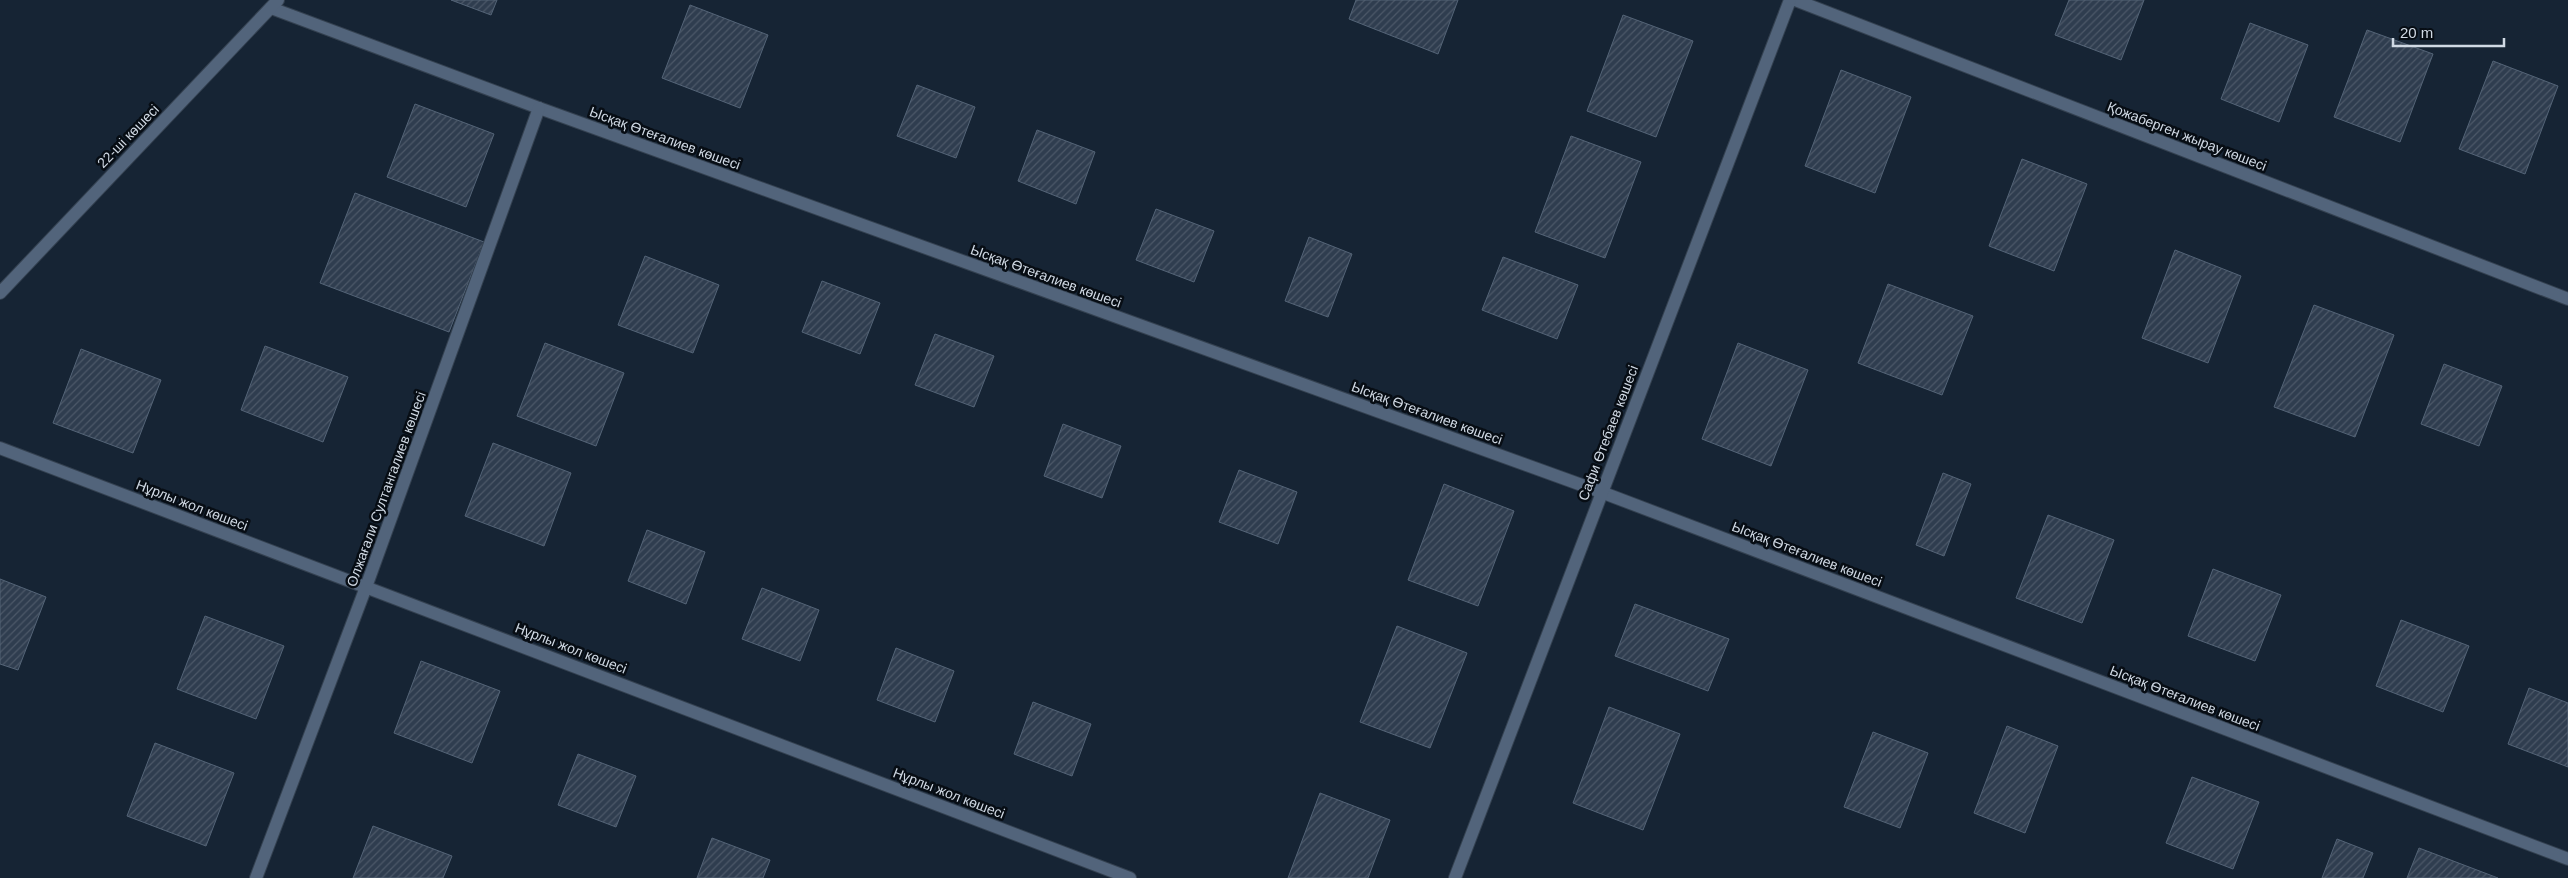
<svg xmlns="http://www.w3.org/2000/svg" width="2568" height="878" font-family="Helvetica,sans-serif">
	<defs>
		<pattern id="building-hatch" width="6" height="6" patternUnits="userSpaceOnUse" patternTransform="scale(1.25)"><rect width="6" height="6" fill="#2f3d4f"/><path d="M-1 1l2-2M0 6l6-6M5 7l2-2" fill="none" stroke="#4c5868"/></pattern>
	</defs>
	<rect width="100%" height="100%" fill="#162434"/>
	<!-- building -->
	<g fill="url(#building-hatch)" stroke="#546477">
		<polygon points="451,0 497,0 491,15"/>
		<polygon points="1356,0 1458,0 1438,54 1349,19"/>
		<polygon points="2069,0 2144,0 2121,60 2055,35"/>
		<polygon points="690,5 768,35 740,108 662,78"/>
		<polygon points="1623,15 1693,41 1656,137 1587,111"/>
		<polygon points="2250,23 2308,45 2279,122 2221,99"/>
		<polygon points="2367,30 2433,54 2400,142 2334,117"/>
		<polygon points="2493,61 2558,86 2525,174 2459,149"/>
		<polygon points="1841,70 1911,97 1875,193 1805,166"/>
		<polygon points="917,85 975,107 956,158 897,136"/>
		<polygon points="415,104 494,134 466,207 387,177"/>
		<polygon points="1037,130 1095,152 1076,204 1018,181"/>
		<polygon points="1571,136 1641,162 1605,258 1535,232"/>
		<polygon points="2022,159 2087,184 2054,271 1989,246"/>
		<polygon points="355,193 484,242 449,332 320,283"/>
		<polygon points="1156,209 1214,231 1194,282 1136,260"/>
		<polygon points="1309,237 1352,254 1328,317 1285,301"/>
		<polygon points="2175,250 2241,276 2208,363 2142,338"/>
		<polygon points="645,256 719,285 693,353 618,325"/>
		<polygon points="1503,257 1578,285 1557,339 1482,310"/>
		<polygon points="822,281 880,303 860,354 802,332"/>
		<polygon points="1888,284 1973,316 1942,395 1858,363"/>
		<polygon points="2314,305 2394,335 2355,437 2274,407"/>
		<polygon points="935,334 994,356 974,407 915,385"/>
		<polygon points="545,343 624,373 596,446 517,416"/>
		<polygon points="1738,343 1808,370 1771,466 1702,439"/>
		<polygon points="265,346 348,377 323,442 241,410"/>
		<polygon points="81,349 161,380 133,453 53,423"/>
		<polygon points="2444,364 2502,386 2479,446 2421,424"/>
		<polygon points="1063,424 1121,446 1102,498 1044,476"/>
		<polygon points="493,443 571,473 544,546 465,516"/>
		<polygon points="1239,470 1297,492 1278,544 1219,522"/>
		<polygon points="1943,473 1971,484 1944,556 1916,545"/>
		<polygon points="1444,484 1514,511 1478,606 1408,580"/>
		<polygon points="2048,515 2114,540 2082,623 2016,598"/>
		<polygon points="647,530 705,552 686,604 628,581"/>
		<polygon points="2213,569 2281,595 2255,661 2188,636"/>
		<polygon points="0,579 46,597 18,670 0,664"/>
		<polygon points="762,588 819,610 800,661 742,639"/>
		<polygon points="1635,604 1729,639 1708,691 1615,656"/>
		<polygon points="205,616 284,646 256,719 177,689"/>
		<polygon points="2401,620 2469,646 2443,712 2376,686"/>
		<polygon points="1397,626 1467,653 1430,748 1360,722"/>
		<polygon points="896,648 954,671 935,722 877,700"/>
		<polygon points="421,661 500,691 472,763 394,733"/>
		<polygon points="2529,688 2568,703 2568,767 2508,744"/>
		<polygon points="1033,702 1091,724 1072,776 1014,754"/>
		<polygon points="1609,707 1680,734 1643,830 1573,803"/>
		<polygon points="2007,726 2058,746 2025,833 1974,813"/>
		<polygon points="1873,732 1928,753 1900,828 1844,807"/>
		<polygon points="155,743 234,773 206,846 127,816"/>
		<polygon points="578,754 636,776 616,827 558,805"/>
		<polygon points="2192,777 2259,802 2233,869 2166,843"/>
		<polygon points="1320,793 1390,820 1368,878 1288,878"/>
		<polygon points="373,826 452,856 443,878 353,878"/>
		<polygon points="712,838 770,860 763,878 697,878"/>
		<polygon points="2337,839 2373,853 2363,878 2322,878"/>
		<polygon points="2419,848 2498,878 2407,878"/>
	</g>
	<g fill="none" stroke-linecap="round" stroke-linejoin="round">
		<defs>
			<g id="minor">
				<polyline points="1795,0 2568,299"/>
				<polyline points="271,8 539,108 1601,492 2568,859"/>
				<polyline points="0,293 278,0"/>
				<polyline points="0,448 1130,878"/>
				<polyline points="256,878 366,587 539,108"/>
				<polyline points="1455,878 1790,0"/>
			</g>
		</defs>
		<!-- minor casing -->
		<use href="#minor" stroke="#344150" stroke-width="14"/>
		<!-- minor -->
		<use href="#minor" stroke="#52647b" stroke-width="12"/>
	</g>
	<g text-anchor="middle" stroke-width="5" stroke-linejoin="round" paint-order="stroke">
		<!-- street labels -->
		<g font-size="14" fill="#d0d9e4" stroke="#070d14">
			<text transform="translate(128 136) rotate(-46)" y="5">22-ші көшесі</text>
			<text transform="translate(2187 136) rotate(21)" y="5">Қожаберген жырау көшесі</text>
			<text transform="translate(665 138) rotate(20)" y="5">Ысқақ Өтеғалиев көшесі</text>
			<text transform="translate(1046 276) rotate(20)" y="5">Ысқақ Өтеғалиев көшесі</text>
			<text transform="translate(1427 413) rotate(20)" y="5">Ысқақ Өтеғалиев көшесі</text>
			<text transform="translate(1608 433) rotate(-69)" y="5">Сафи Өтебаев көшесі</text>
			<text transform="translate(386 489) rotate(-70)" y="5">Олжағали Султангалиев көшесі</text>
			<text transform="translate(192 505) rotate(21)" y="5">Нұрлы жол көшесі</text>
			<text transform="translate(1807 554) rotate(21)" y="5">Ысқақ Өтеғалиев көшесі</text>
			<text transform="translate(571 648) rotate(21)" y="5">Нұрлы жол көшесі</text>
			<text transform="translate(2185 698) rotate(21)" y="5">Ысқақ Өтеғалиев көшесі</text>
			<text transform="translate(949 793) rotate(21)" y="5">Нұрлы жол көшесі</text>
		</g>
	</g>
	<!-- scale -->
	<path d="M2393 38v8h111v-8" fill="none" stroke="#d0d9e4" stroke-width="2.5"/>
	<text x="2400" y="38" font-size="15" fill="#d0d9e4" stroke="#070d14" stroke-width="4" paint-order="stroke">20 m</text>
</svg>
